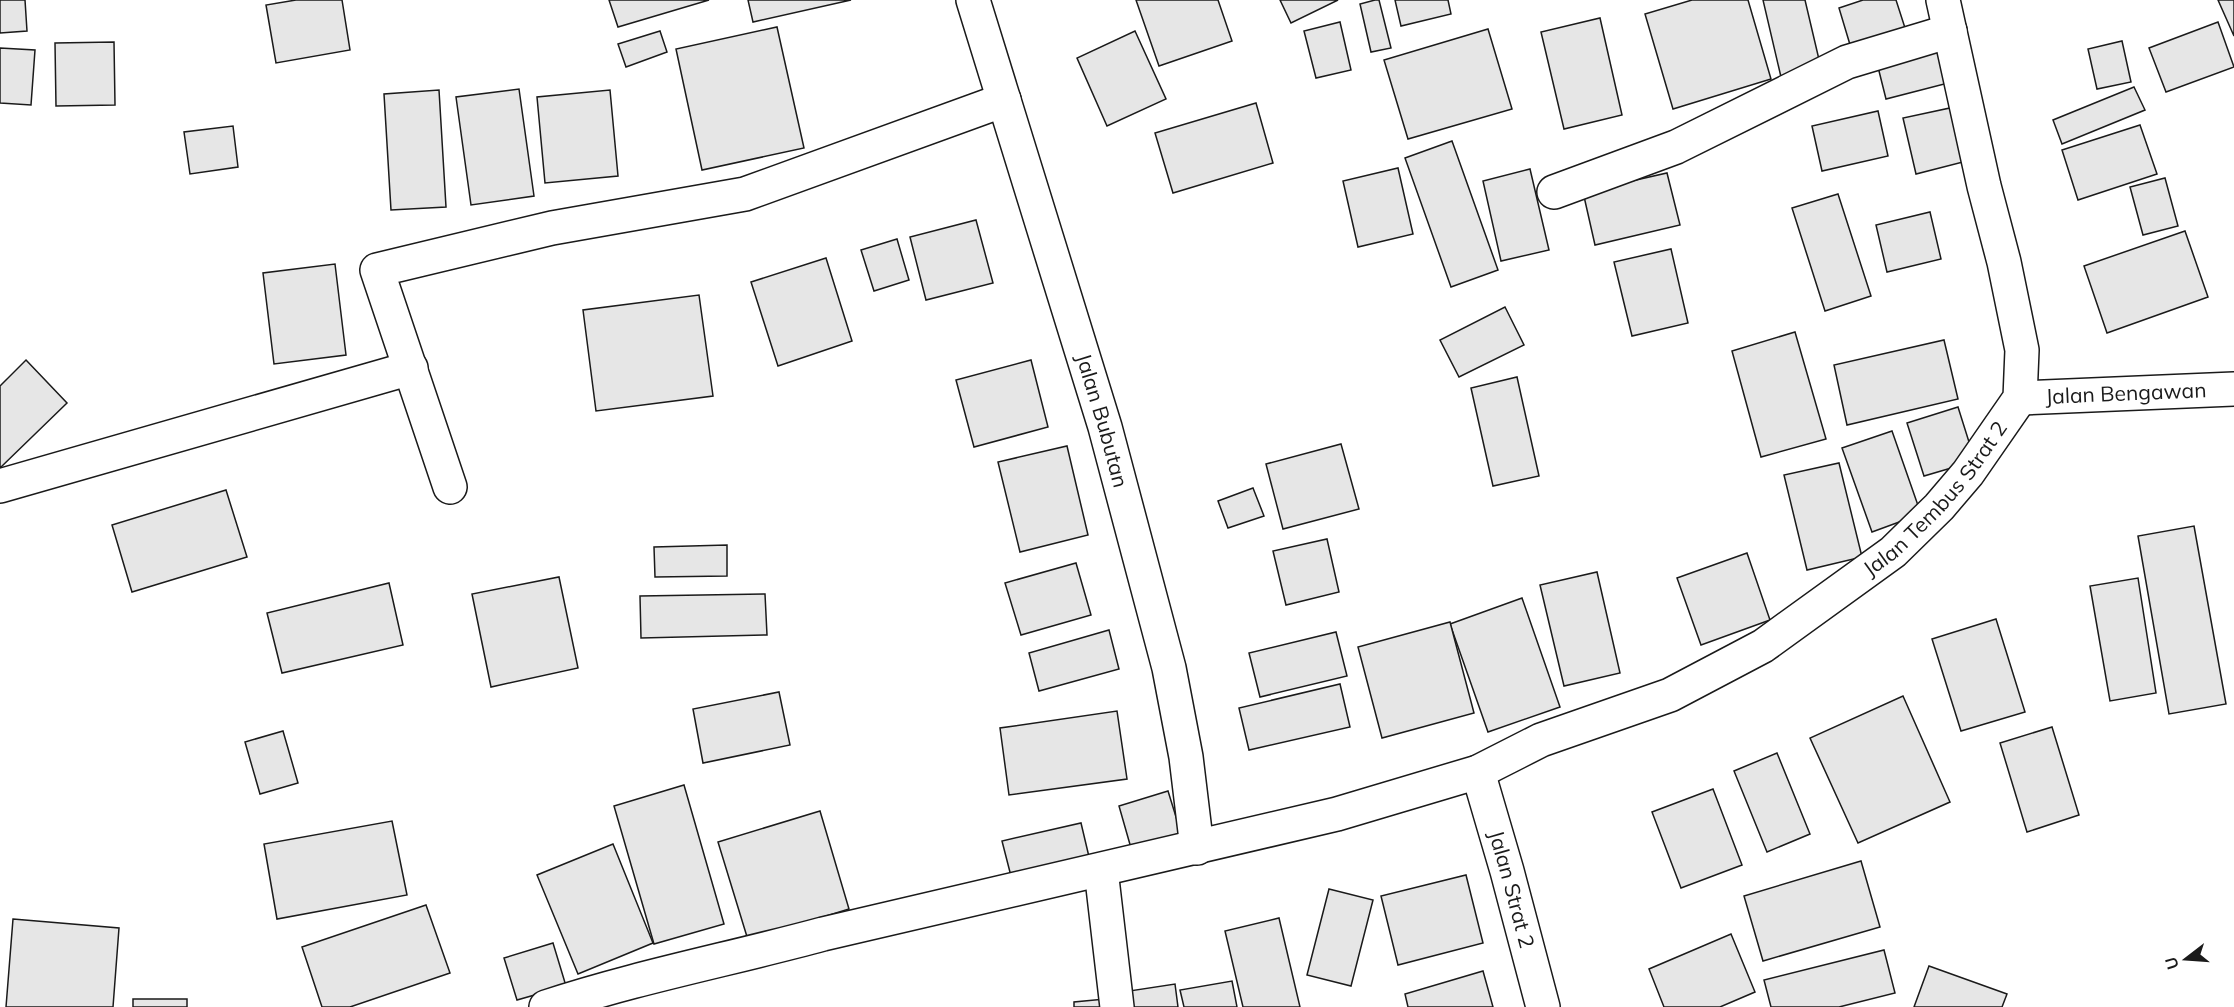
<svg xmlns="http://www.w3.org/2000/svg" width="2234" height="1007" font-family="Mulish,sans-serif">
	<rect width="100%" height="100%" fill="#fff"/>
	<!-- building -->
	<g fill="#e6e6e6" stroke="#1a1a1a" stroke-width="1.5">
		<polygon points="0,0 25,0 27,31 0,33"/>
		<polygon points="296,0 342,0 350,50 276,63 266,5"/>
		<polygon points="609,0 709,0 618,27"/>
		<polygon points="748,0 851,0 753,22"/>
		<polygon points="1136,0 1218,0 1232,41 1159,66"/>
		<polygon points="1280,0 1338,0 1291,23"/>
		<polygon points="1375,0 1379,0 1391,48 1371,52 1360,4"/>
		<polygon points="1395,0 1448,0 1451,14 1401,26"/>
		<polygon points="1692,0 1748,0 1771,79 1673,109 1645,14"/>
		<polygon points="1763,0 1805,0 1821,68 1781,77"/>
		<polygon points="1863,0 1896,0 1906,31 1851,48 1839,8"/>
		<polygon points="2218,0 2234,0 2234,36"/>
		<polygon points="1600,18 1622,115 1564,129 1541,32"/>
		<polygon points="1340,22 1351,70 1316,78 1304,31"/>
		<polygon points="2218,22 2234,67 2166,92 2149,48"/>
		<polygon points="777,27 804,148 702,170 676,49"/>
		<polygon points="1488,29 1512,109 1408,139 1384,60"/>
		<polygon points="660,31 667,52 626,67 618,44"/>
		<polygon points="1135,31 1166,99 1107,126 1077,58"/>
		<polygon points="1945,41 1956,81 1886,99 1876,59"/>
		<polygon points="2122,41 2131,82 2097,89 2088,49"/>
		<polygon points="114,42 115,105 56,106 55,43"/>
		<polygon points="0,48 35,50 31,105 0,103"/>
		<polygon points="2134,87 2145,110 2062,144 2053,120"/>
		<polygon points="519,89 534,196 471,205 456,97"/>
		<polygon points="439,90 446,207 391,210 384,94"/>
		<polygon points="610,90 618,176 545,183 537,97"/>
		<polygon points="1256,103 1273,163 1173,193 1155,133"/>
		<polygon points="1950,108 1963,162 1916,174 1903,118"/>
		<polygon points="1878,111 1888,156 1822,171 1812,126"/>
		<polygon points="2140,125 2157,174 2078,200 2062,150"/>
		<polygon points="233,126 238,167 190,174 184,132"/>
		<polygon points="1452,141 1498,270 1451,287 1405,158"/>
		<polygon points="1398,168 1413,234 1358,247 1343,181"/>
		<polygon points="1530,169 1549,250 1501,261 1483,181"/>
		<polygon points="1667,173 1680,225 1595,245 1583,192"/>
		<polygon points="2165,178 2178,226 2143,235 2130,187"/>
		<polygon points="1838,194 1871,296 1825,311 1792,208"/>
		<polygon points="1930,212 1941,259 1887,272 1876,225"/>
		<polygon points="976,220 993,283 926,300 910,237"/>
		<polygon points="2185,231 2208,297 2107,333 2084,266"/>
		<polygon points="897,239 909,280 874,291 861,250"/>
		<polygon points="1671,249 1688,323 1632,336 1614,262"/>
		<polygon points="826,258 852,341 778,366 751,282"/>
		<polygon points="335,264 346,355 274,364 263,273"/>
		<polygon points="699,295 713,396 596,411 583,310"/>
		<polygon points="1505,307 1524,345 1459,377 1440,340"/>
		<polygon points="1795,332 1826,439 1761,457 1732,351"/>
		<polygon points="1944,340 1958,399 1847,425 1834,365"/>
		<polygon points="26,360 67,403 0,468 0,386"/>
		<polygon points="1031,360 1048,427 974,447 956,380"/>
		<polygon points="1517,377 1539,476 1493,486 1471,388"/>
		<polygon points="1958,407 1975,461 1924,476 1907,423"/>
		<polygon points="1892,431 1921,514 1872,532 1842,448"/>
		<polygon points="1341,444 1359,509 1283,529 1266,464"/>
		<polygon points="1067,446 1088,535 1020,552 998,462"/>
		<polygon points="1839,463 1862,557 1807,570 1784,475"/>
		<polygon points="1253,488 1264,516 1228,528 1218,501"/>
		<polygon points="226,490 247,557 132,592 112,525"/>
		<polygon points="2194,526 2226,704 2169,714 2138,536"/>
		<polygon points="1327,539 1339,592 1286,605 1273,551"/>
		<polygon points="727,545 727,576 655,577 654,547"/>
		<polygon points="1747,553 1770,620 1701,645 1677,578"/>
		<polygon points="1076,563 1091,615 1021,635 1005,583"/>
		<polygon points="1597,572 1620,673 1564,686 1540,585"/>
		<polygon points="559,577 578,668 491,687 472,594"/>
		<polygon points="2138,578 2156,693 2110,701 2090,586"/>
		<polygon points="389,583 403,645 282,673 267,613"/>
		<polygon points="765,594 767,635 641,638 640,596"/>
		<polygon points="1522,598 1560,707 1488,732 1450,624"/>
		<polygon points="1996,619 2025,712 1961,731 1932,639"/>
		<polygon points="1450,622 1474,713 1382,738 1358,647"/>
		<polygon points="1109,630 1119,669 1039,691 1029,653"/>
		<polygon points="1336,632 1347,676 1260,697 1249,653"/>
		<polygon points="1340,684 1350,727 1249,750 1239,708"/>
		<polygon points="779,692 790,745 703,763 693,709"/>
		<polygon points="1903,696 1950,802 1858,843 1810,738"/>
		<polygon points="1117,711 1127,779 1009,795 1000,728"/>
		<polygon points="2052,727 2079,815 2027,832 2000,743"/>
		<polygon points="283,731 298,783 260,794 245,742"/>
		<polygon points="1777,753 1810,834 1767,852 1734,771"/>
		<polygon points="684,785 724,924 654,944 614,806"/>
		<polygon points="1713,789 1742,865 1681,888 1652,812"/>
		<polygon points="1168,791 1181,833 1131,848 1119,806"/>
		<polygon points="820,811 849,909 748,940 718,842"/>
		<polygon points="392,821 407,895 277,919 264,844"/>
		<polygon points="1081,823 1090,861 1012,880 1002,841"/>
		<polygon points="613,844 653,943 578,974 537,875"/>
		<polygon points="1861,861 1880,927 1763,961 1744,896"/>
		<polygon points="1466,875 1483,943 1398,965 1381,896"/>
		<polygon points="1329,889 1373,900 1351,986 1307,975"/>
		<polygon points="426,905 450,973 350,1007 322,1007 302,947"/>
		<polygon points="1279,918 1300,1007 1243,1007 1225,931"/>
		<polygon points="13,919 119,928 113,1007 6,1007"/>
		<polygon points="1731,934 1755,992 1720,1007 1664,1007 1649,969"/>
		<polygon points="553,943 566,986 517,1000 504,958"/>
		<polygon points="1884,950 1895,993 1839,1007 1771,1007 1764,980"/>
		<polygon points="1929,966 2007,994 2002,1007 1914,1007"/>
		<polygon points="1483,971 1493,1007 1408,1007 1405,994"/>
		<polygon points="1232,981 1237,1007 1184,1007 1180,990"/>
		<polygon points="1175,984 1178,1007 1132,1007 1129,991"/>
		<rect x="133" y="999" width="54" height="8"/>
		<polygon points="1105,999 1107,1007 1074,1007 1074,1002"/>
	</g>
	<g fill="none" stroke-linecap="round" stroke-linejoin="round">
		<defs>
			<g id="minor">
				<path id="s1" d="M973 0 1105 427 1169 668 1186 757 1197 848"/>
				<polyline points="1554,192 1676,147 1847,62 1950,31"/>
				<path id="s2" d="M2020 398 2234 389"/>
				<polyline points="0,486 411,368"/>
				<polyline points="450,487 377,270 552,228 745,194 1004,100"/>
				<path id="s3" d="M1478 772 1507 871 1543 1007"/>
				<polyline points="1101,870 1117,1007"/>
			</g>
			<g id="tertiary">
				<path id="s4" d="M546 1007C637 977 731 959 823 934L1337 814 1478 772 1541 740 1670 695 1763 646 1893 552 1939 507 1968 473 2020 398 2022 350 2004 262 1984 186 1943 0"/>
			</g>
		</defs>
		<!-- minor casing -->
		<use href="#minor" stroke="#1a1a1a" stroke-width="36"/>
		<!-- tertiary casing -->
		<use href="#tertiary" stroke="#1a1a1a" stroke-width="36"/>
		<!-- minor -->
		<use href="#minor" stroke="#fff" stroke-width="33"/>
		<!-- tertiary -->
		<use href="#tertiary" stroke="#fff" stroke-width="33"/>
	</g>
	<g text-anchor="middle" stroke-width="4.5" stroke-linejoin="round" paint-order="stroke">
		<!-- street labels -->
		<g font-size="21" fill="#1a1a1a" stroke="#fff">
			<text dy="7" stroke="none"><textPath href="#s2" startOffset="106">Jalan Bengawan</textPath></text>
			<text dy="7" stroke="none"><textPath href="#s1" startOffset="440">Jalan Bubutan</textPath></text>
			<text dy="7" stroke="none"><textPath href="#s4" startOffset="1502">Jalan Tembus Strat 2</textPath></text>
			<text dy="7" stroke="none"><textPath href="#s3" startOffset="122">Jalan Strat 2</textPath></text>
		</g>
	</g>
	<!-- north arrow -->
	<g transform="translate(2186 959) rotate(253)" stroke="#ffffff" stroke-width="4.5" paint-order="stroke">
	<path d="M0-4.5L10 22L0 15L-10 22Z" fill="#1a1a1a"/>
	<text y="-9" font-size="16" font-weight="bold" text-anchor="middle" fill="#1a1a1a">U</text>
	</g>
</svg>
